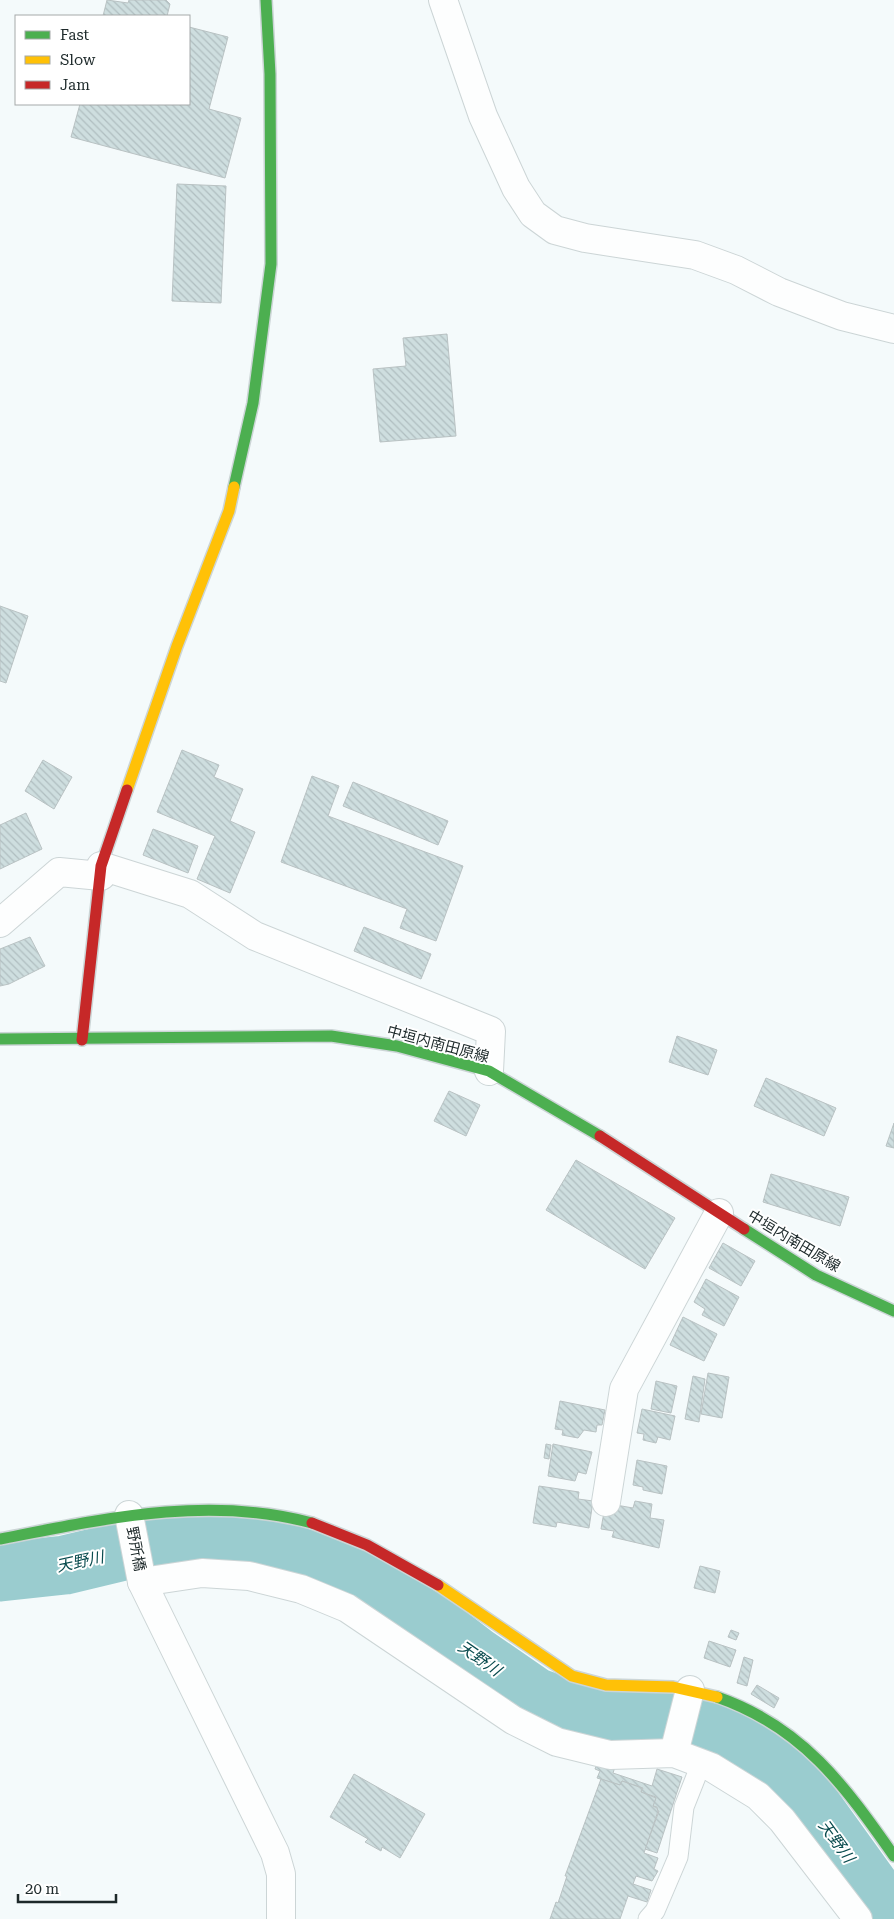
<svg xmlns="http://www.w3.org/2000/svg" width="894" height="1919" font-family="'Roboto Serif','Noto Sans JP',serif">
	<defs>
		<pattern id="building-back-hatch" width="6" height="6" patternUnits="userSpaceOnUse" patternTransform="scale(1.25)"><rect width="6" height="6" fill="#cededf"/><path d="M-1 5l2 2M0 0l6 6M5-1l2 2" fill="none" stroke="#b0bec0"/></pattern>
	</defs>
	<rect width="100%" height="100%" fill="#f4fafb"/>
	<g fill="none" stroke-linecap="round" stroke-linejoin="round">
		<!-- river -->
		<polyline stroke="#9acccf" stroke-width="59" points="0,1572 65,1565 169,1540 254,1539 328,1560 397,1596 474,1655 535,1697 593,1718 656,1720 707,1727 757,1750 798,1787 893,1919"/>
	</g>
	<!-- building -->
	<g fill="url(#building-back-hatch)" stroke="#b9c2c3">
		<polygon points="107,0 128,3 129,0 166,0 170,4 167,16 103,16"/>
		<polygon points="189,27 228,37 209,109 241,118 225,178 71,137 80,104 189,104"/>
		<polygon points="177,184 226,186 221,303 172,301"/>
		<polygon points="447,334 456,436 380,442 373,369 406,366 403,338"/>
		<polygon points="0,606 28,616 6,683 0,681"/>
		<polygon points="182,750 219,765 214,777 243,789 230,821 255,832 230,893 197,879 215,836 157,812"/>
		<polygon points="43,760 72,777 54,809 25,791"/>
		<polygon points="312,776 339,786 328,816 463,866 436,941 400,928 407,909 281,862"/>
		<polygon points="353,782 448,821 438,845 343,806"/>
		<polygon points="26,813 42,849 0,869 0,825"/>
		<polygon points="153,829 198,846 188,873 143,855"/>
		<polygon points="364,927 431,954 421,979 354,951"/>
		<polygon points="30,937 45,966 9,984 0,986 0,949"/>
		<polygon points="677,1036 717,1050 708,1075 669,1062"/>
		<polygon points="766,1078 836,1108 824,1136 754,1106"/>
		<polygon points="449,1091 480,1105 466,1136 434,1121"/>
		<polygon points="894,1123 894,1148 886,1146"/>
		<polygon points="576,1160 675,1218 645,1269 546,1210"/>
		<polygon points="771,1174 849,1197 840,1226 763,1202"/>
		<polygon points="723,1243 755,1261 741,1286 709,1268"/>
		<polygon points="706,1279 739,1297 724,1326 702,1315 705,1309 694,1302"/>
		<polygon points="683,1317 717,1334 704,1361 670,1345"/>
		<polygon points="708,1373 729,1377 722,1418 701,1414"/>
		<polygon points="693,1376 705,1379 699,1422 685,1419"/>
		<polygon points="656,1381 677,1386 671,1413 651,1409"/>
		<polygon points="560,1401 605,1410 602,1425 597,1425 596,1432 584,1430 578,1438 562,1435 563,1430 555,1429"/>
		<polygon points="642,1409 675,1416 670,1440 658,1437 656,1443 643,1440 644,1434 637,1433"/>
		<polygon points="546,1444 551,1445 549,1459 544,1458"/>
		<polygon points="553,1444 592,1452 586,1474 578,1472 575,1481 548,1476"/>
		<polygon points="637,1460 667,1466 662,1494 643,1490 643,1487 633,1485"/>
		<polygon points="539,1486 579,1492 578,1499 593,1501 589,1528 557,1522 556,1527 533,1523"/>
		<polygon points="635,1501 652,1504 650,1518 664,1520 659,1548 612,1537 614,1531 601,1529 604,1512 615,1513 616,1505 633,1508"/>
		<polygon points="700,1566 720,1571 715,1593 694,1588"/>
		<polygon points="731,1630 739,1633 736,1640 728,1637"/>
		<polygon points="709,1641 736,1650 730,1667 704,1658"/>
		<polygon points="744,1657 753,1660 747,1686 737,1683"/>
		<polygon points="757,1685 779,1698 774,1708 751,1694"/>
		<polygon points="598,1761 615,1767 613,1773 652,1786 657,1769 682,1777 657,1853 645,1849 659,1811 657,1811 657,1807 653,1806 656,1797 641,1792 643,1788 622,1781 620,1785 597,1778 600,1771 595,1769"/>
		<polygon points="354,1774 425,1814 400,1858 382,1847 381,1851 365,1842 368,1839 330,1817"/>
		<polygon points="601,1779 620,1785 622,1781 642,1788 641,1792 656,1798 653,1806 657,1808 658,1811 644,1853 658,1858 654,1869 658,1871 652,1881 636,1876 633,1884 651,1890 647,1902 628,1896 620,1919 550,1919 556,1902 558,1903 567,1876 565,1876"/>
	</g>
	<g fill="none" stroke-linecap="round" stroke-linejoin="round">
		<defs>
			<polyline id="lane" points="648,1919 655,1911 678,1857 684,1807 701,1764"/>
			<g id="street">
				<polyline points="443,0 483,116 516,188 533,214 555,230 585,238 695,255 736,270 779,292 842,316 894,329"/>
				<polyline points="101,866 190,894 255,936 491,1031 489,1071"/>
				<polyline points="0,923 59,872 101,876"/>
				<polyline points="606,1502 624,1389 719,1213"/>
				<polyline points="129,1515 142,1582 275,1853 281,1874 281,1919"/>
				<polyline points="142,1582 202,1573 249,1576 301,1589 347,1608 513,1720 557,1742 610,1755 674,1753 711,1767 758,1796 782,1820 858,1919"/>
				<polyline points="674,1753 690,1690"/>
			</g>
			<g id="fast">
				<polyline points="234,487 253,403 271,264 270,74 266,0"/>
				<polyline points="0,1039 331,1036 397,1046 489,1071 600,1136"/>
				<polyline points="744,1229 816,1275 894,1311"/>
				<path d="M0 1539C103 1519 208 1495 312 1523"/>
				<path d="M717 1697C803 1727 844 1785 894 1856"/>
			</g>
			<g id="slow">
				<polyline points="127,790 177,646 229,511 234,487"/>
				<polyline points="438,1585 572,1676 606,1685 673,1687 717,1697"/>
			</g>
			<g id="jam">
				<polyline points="82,1040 101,866 127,790"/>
				<polyline points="600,1136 744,1229"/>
				<polyline points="312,1523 367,1545 438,1585"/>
			</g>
		</defs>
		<!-- lane casing -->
		<use href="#lane" stroke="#ccd5d6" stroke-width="21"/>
		<!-- street casing -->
		<use href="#street" stroke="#ccd5d6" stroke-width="30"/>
		<!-- fast casing -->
		<use href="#fast" stroke="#ccd5d6" stroke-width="14"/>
		<!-- slow casing -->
		<use href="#slow" stroke="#ccd5d6" stroke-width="14"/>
		<!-- jam casing -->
		<use href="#jam" stroke="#ccd5d6" stroke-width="14"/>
		<!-- lane -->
		<use href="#lane" stroke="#fdfefe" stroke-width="19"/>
		<!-- street -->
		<use href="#street" stroke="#fdfefe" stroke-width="28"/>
		<!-- fast -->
		<use href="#fast" stroke="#4caf50" stroke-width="11"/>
		<!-- slow -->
		<use href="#slow" stroke="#ffc107" stroke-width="11"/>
		<!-- jam -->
		<use href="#jam" stroke="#c62828" stroke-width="11"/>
	</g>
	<g text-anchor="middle" stroke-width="4" stroke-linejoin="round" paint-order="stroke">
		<!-- street labels -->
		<g font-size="15" fill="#1d292a" stroke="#fff">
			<text transform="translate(438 1044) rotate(15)" y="5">中垣内南田原線</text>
			<text transform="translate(794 1241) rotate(31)" y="5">中垣内南田原線</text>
			<text transform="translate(136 1549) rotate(79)" y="5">野所橋</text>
		</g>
		<!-- water labels -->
		<g font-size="16" font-style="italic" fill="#094b4e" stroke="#fff">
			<text transform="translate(80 1561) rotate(-12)" y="6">天野川</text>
			<text transform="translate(480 1658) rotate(35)" y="6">天野川</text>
			<text transform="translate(837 1841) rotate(54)" y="6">天野川</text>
		</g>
	</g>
	<!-- legend -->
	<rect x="15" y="15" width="175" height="90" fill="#ffffff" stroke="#a5a9aa"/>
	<rect x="25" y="31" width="25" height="8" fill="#4caf50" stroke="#a5a9aa"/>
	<text x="60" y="40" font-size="15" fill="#1d292a">Fast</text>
	<rect x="25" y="56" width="25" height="8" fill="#ffc107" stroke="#a5a9aa"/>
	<text x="60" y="65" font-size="15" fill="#1d292a">Slow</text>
	<rect x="25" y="81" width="25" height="8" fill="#c62828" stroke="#a5a9aa"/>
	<text x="60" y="90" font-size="15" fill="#1d292a">Jam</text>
	<!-- scale -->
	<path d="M18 1894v8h98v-8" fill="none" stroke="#1d292a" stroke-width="2.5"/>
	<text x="25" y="1894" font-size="15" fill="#1d292a" stroke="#ffffff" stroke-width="4" paint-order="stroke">20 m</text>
</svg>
